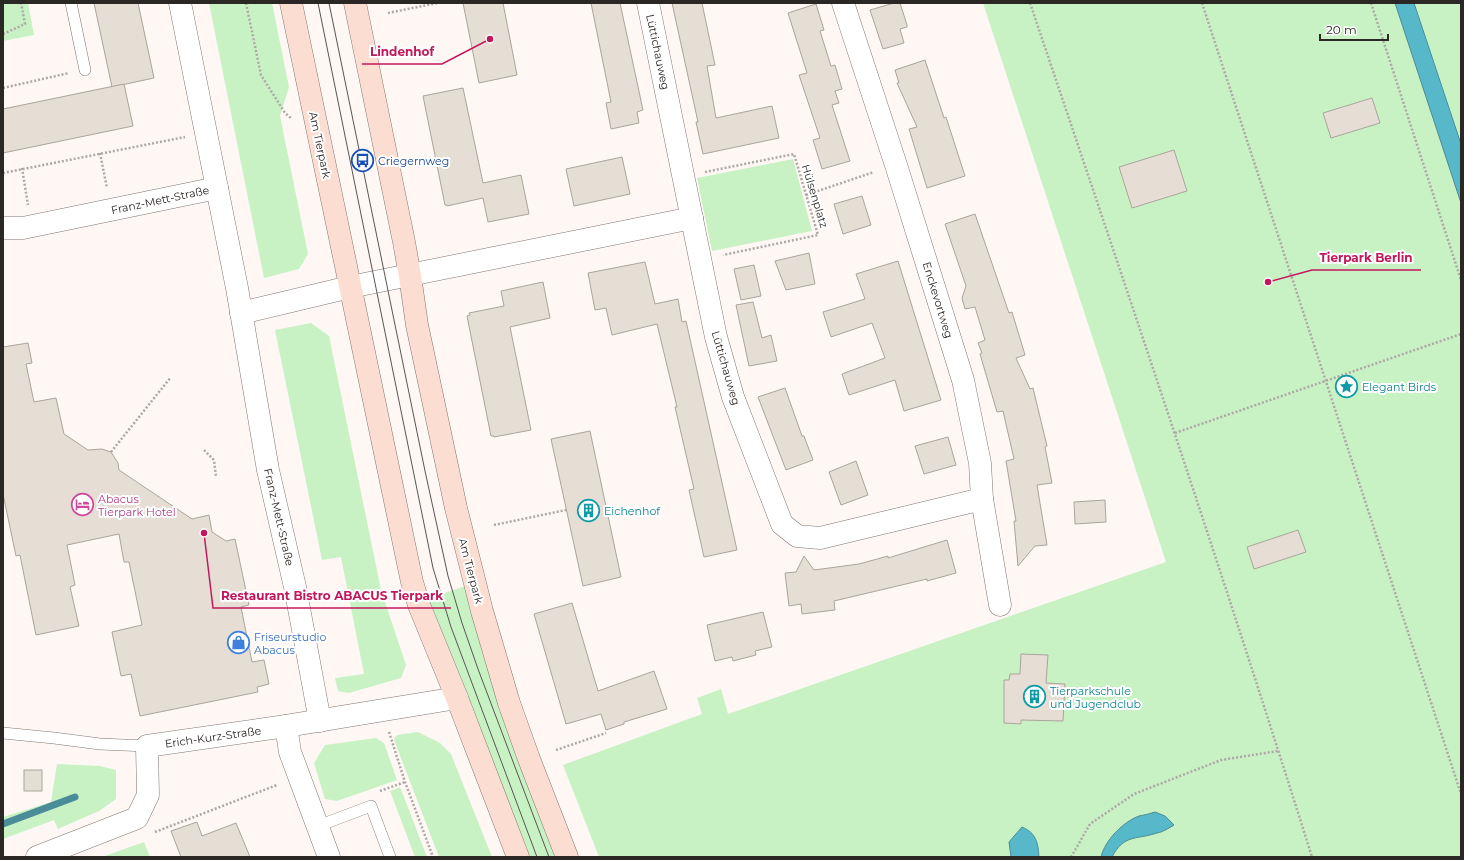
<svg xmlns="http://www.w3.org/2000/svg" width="1464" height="860" font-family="Montserrat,sans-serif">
	<rect width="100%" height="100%" fill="#fef7f4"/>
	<!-- green -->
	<g fill="#c8f2c4">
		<polygon points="3,3 28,3 34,35 3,41"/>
		<polygon points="209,3 272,3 289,87 280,116 308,254 299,269 264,278"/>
		<polygon points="983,3 1461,3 1461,857 599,857 563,765 702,714 697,698 721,689 728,714 1166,562"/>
		<polygon points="793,159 812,231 712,251 697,178"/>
		<polygon points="311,323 329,336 381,590 406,665 401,678 349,693 338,691 335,678 364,674 341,557 322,560 275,330"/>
		<polygon points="465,586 483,656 555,857 528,857 427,599"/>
		<polygon points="418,732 440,743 451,754 492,857 439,857 394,740 397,735"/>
		<polygon points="376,738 384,743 397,780 337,801 325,799 314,763 325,745"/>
		<polygon points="57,764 100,766 116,770 116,799 99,811 58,829 54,820 3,839 3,817 51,802"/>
		<polygon points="400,787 427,857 415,857 390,791"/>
		<polygon points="144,842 150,857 102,857"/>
	</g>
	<!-- water -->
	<g fill="#57b8ca" stroke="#4a8c98">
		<polygon points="1395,3 1414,3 1461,144 1461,203"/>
		<path d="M1155 812 1165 816 1174 825C1169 828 1163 832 1157 833 1136 840 1124 834 1112 857H1101C1105 840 1123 822 1139 816 1144 815 1149 814 1155 812Z"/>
		<path d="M1022 827C1036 833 1038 842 1039 857H1011L1009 842Z"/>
	</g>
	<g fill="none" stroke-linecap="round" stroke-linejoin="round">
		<!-- stream -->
		<polyline stroke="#4a8c98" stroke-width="7" points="3,824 75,797"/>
	</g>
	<!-- building -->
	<g fill="#e6ded5" stroke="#aba49b">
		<polygon points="94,3 138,3 154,78 112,87"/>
		<polygon points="463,3 503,3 517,75 479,83"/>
		<polygon points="591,3 620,3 643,110 637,112 639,123 611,129 606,103 611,102"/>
		<polygon points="672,3 702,3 715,65 707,66 716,118 772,106 779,138 703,154 696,122 698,122"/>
		<polygon points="894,3 900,3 907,25 907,27 900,29 904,43 883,49 870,10"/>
		<polygon points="816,4 824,30 820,31 831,66 835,65 842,89 835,91 839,103 832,105 850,161 822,169 813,140 820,138 799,75 807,73 788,13"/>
		<polygon points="925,60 944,118 946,117 965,176 927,188 909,129 917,127 897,83 899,83 895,70"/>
		<polygon points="124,84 133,126 3,153 3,109"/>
		<polygon points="463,88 483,183 521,175 529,214 488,222 483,198 447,206 447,205 445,205 423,96"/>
		<polygon points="1372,98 1380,123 1331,138 1323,113"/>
		<polygon points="1174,150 1187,191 1132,208 1119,167"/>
		<polygon points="622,157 630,194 574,206 566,169"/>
		<polygon points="862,196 871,225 843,234 834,204"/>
		<polygon points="975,214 1009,313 1012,312 1025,355 1016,358 1030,389 1033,388 1047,446 1045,447 1052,483 1037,485 1047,545 1035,546 1018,566 1014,521 1016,521 1006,461 1014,459 1003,411 997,412 980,354 982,353 978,343 985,340 975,307 965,309 962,298 966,286 945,224"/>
		<polygon points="809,253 815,284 786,290 775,261"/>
		<polygon points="898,261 941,400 904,411 895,380 849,395 842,374 885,358 872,323 831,337 823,312 865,299 856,274"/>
		<polygon points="645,262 655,304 678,299 682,322 686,321 737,550 704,557 689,490 694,489 675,407 677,407 657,324 612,335 606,308 595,310 588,273"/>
		<polygon points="754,265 761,296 741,300 734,269"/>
		<polygon points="543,282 550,318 510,327 531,430 494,437 494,436 491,436 467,316 470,315 469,313 504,306 501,291"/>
		<polygon points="753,302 762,338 771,335 777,361 749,366 736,305"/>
		<polygon points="28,343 32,363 26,364 34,402 56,398 64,434 88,450 102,449 111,452 118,463 119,470 192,519 209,515 212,532 226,541 235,539 249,605 241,607 252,662 264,660 269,684 257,687 258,692 140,716 131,674 121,676 112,632 142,625 129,562 124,562 119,534 67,545 75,585 70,587 79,626 36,635 20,555 16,556 3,494 3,347"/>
		<polygon points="785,388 802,436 804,436 813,460 786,470 758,397"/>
		<polygon points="590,431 621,577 583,586 551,439"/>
		<polygon points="948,437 956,465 924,474 915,446"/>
		<polygon points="856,461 868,495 841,505 829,472"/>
		<polygon points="1105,500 1106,522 1075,524 1074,502"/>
		<polygon points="1298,530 1306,552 1254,569 1247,547"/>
		<polygon points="947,540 956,573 927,581 927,579 834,601 835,610 802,614 801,604 789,606 785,573 796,572 804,556 814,570 859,564 888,556 888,558"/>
		<polygon points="572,603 598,691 654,671 667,709 624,722 624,724 606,730 601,714 566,724 534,614"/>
		<polygon points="763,612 772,647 755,651 756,655 733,661 732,657 715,661 707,625"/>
		<polygon points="1021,654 1048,655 1046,683 1065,684 1063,721 1021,720 1021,724 1004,723 1004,680 1009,680 1010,674 1020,674"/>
		<rect x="24" y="770" width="18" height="21"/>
		<polygon points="197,822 202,836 236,823 250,857 181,857 171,831"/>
	</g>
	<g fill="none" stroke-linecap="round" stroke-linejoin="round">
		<defs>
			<g id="lane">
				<polyline points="71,3 85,70"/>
				<polyline points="3,733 54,738 100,744 147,746"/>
				<polyline points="318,826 371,806 390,857"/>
			</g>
			<g id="street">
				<polyline points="180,3 237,288 268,470 295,587 320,721"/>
				<polyline points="648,3 716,337 733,397 782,524 797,536 820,538 982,499"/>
				<polyline points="843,3 896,165 963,380 980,463 982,499 1000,605"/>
				<polyline points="3,228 23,228 217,188"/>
				<polyline points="241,313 350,287 692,218"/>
				<polyline points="286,726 290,752 329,857"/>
				<polyline points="37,857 137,818 148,795 147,746 286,726 457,698"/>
			</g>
			<g id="secondary">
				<polyline points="291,3 412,582 419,605 457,698 518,857"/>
				<polyline points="355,3 404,242 410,276 417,325 456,508 482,611 509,703 529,759 567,857"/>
			</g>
		</defs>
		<!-- lane casing -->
		<use href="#lane" stroke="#817772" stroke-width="12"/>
		<!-- street casing -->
		<use href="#street" stroke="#817772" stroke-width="23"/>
		<!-- secondary casing -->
		<use href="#secondary" stroke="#817772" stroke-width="23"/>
		<!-- path -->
		<g stroke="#ada7a5" stroke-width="2.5" stroke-dasharray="2 2" stroke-linecap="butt">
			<polyline points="246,3 261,75 285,113 292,119"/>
			<path d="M1030 3C1126 287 1222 571 1312 857"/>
			<polyline points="1202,3 1461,794"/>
			<polyline points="1371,3 1461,280"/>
			<polyline points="388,13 437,3"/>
			<polyline points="3,34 25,24 21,3"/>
			<polyline points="3,88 69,73"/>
			<polyline points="100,153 107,188"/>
			<polyline points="22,168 28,205"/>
			<polyline points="705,172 794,154 818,235 723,255"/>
			<polyline points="3,173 185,137"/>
			<polyline points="806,195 874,172"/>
			<polyline points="1175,433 1461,334"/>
			<polyline points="204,450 214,460 216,477"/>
			<polyline points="111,452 171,377"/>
			<polyline points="494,525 566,510"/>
			<polyline points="389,732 405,782 433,857"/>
			<polyline points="556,750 606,733"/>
			<polyline points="380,791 405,782"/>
			<polyline points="155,832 277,785"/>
			<polyline points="1071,857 1090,824 1134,794 1221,760 1278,751"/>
		</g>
		<!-- lane -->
		<use href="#lane" stroke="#fff" stroke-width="11"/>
		<!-- street -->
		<use href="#street" stroke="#fff" stroke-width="22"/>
		<!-- secondary -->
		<use href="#secondary" stroke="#fcddd1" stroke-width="22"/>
		<!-- tram -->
		<g stroke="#595452" stroke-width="1">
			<polyline points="318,3 433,568 451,627 537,857"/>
			<polyline points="329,3 425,471 448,576 462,623 478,669 549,857"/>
		</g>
	</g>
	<!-- icons -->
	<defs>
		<symbol id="bus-ring" viewBox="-11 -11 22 22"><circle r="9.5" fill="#fff" stroke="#1a4fb4" stroke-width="1.5"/><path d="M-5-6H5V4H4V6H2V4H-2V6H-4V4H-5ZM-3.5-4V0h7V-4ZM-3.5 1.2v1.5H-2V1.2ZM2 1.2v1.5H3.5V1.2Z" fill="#1a4fb4"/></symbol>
		<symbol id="sight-ring" viewBox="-11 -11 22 22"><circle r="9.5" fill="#fff" stroke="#0f9aa8" stroke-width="1.5"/><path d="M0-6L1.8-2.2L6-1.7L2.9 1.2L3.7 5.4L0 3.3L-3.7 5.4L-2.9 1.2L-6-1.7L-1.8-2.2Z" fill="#0f9aa8"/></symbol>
		<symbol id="hotel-ring" viewBox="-11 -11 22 22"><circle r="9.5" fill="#fff" stroke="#d1479c" stroke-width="1.5"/><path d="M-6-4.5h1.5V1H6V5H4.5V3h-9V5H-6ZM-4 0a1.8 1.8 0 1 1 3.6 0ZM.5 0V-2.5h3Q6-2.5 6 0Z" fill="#d1479c"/></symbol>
		<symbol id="building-ring" viewBox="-11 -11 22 22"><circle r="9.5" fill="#fff" stroke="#0f9aa8" stroke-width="1.5"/><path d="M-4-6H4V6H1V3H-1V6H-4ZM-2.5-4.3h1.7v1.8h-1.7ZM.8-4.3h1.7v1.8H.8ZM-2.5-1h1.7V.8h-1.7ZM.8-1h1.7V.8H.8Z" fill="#0f9aa8"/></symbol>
		<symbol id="shop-ring" viewBox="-11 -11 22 22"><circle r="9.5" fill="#fff" stroke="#3f7fe0" stroke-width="1.5"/><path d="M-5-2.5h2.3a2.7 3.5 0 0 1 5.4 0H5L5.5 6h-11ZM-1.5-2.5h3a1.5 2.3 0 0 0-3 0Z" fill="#3f7fe0"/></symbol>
	</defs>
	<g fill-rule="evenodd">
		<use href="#bus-ring" x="350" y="148" width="25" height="25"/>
		<use href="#sight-ring" x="1334" y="374" width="25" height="25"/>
		<use href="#hotel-ring" x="70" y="492" width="25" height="25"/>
		<use href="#building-ring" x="576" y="498" width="25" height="25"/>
		<use href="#shop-ring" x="226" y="630" width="25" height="25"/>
		<use href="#building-ring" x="1022" y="684" width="25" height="25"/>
	</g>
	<g text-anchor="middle" stroke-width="4" stroke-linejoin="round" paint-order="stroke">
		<!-- street labels -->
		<g font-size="11" fill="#2b2725" stroke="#fff">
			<text transform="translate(658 52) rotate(78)" y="4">Lüttichauweg</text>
			<text transform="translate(320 145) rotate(78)" y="4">Am Tierpark</text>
			<text transform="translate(815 196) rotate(73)" y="4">Hülsenplatz</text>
			<text transform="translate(160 200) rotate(-12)" y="4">Franz-Mett-Straße</text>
			<text transform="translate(938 300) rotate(73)" y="4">Enckevortweg</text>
			<text transform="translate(726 368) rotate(74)" y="4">Lüttichauweg</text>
			<text transform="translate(279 517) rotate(77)" y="4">Franz-Mett-Straße</text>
			<text transform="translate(471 571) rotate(75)" y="4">Am Tierpark</text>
			<text transform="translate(213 737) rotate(-8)" y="4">Erich-Kurz-Straße</text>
		</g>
		<!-- transit labels -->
		<g font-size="11" fill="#164399" stroke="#fff" text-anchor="start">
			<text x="378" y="165">Criegernweg</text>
		</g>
		<!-- culture labels -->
		<g font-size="11" fill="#0d838f" stroke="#fff" text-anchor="start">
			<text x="1362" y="391">Elegant Birds</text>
			<text x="604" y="515">Eichenhof</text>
			<text x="1050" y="695">Tierparkschule<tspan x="1050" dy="13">und Jugendclub</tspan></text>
		</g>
		<!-- hotel labels -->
		<g font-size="11" fill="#b23c85" stroke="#fff" text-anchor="start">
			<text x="98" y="503">Abacus<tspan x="98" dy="13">Tierpark Hotel</tspan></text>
		</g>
		<!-- shop labels -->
		<g font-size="11" fill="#366cbe" stroke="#fff" text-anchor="start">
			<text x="254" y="641">Friseurstudio<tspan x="254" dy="13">Abacus</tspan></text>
		</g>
	</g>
	<!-- callouts -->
	<path fill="none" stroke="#c2185b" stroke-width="1.5" d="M490 39L442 64H362M1268 282L1312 270H1421M204 533L213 608H451"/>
	<g fill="#c2185b" stroke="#fff" stroke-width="1.5">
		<circle cx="490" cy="39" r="4"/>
		<circle cx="1268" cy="282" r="4"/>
		<circle cx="204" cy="533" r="4"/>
	</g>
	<g font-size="12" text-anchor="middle" font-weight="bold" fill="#c2185b" stroke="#fff" stroke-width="4" stroke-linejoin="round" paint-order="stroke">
		<text x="402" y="56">Lindenhof</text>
		<text x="1366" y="262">Tierpark Berlin</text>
		<text x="332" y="600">Restaurant Bistro ABACUS Tierpark</text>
	</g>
	<!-- border -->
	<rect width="1464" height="860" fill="none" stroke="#2b2725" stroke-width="8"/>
	<!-- scale -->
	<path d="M1320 34v6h68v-6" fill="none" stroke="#2b2725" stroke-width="2"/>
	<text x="1326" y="34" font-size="12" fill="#2b2725" stroke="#ffffff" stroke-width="3" paint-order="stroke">20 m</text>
</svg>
